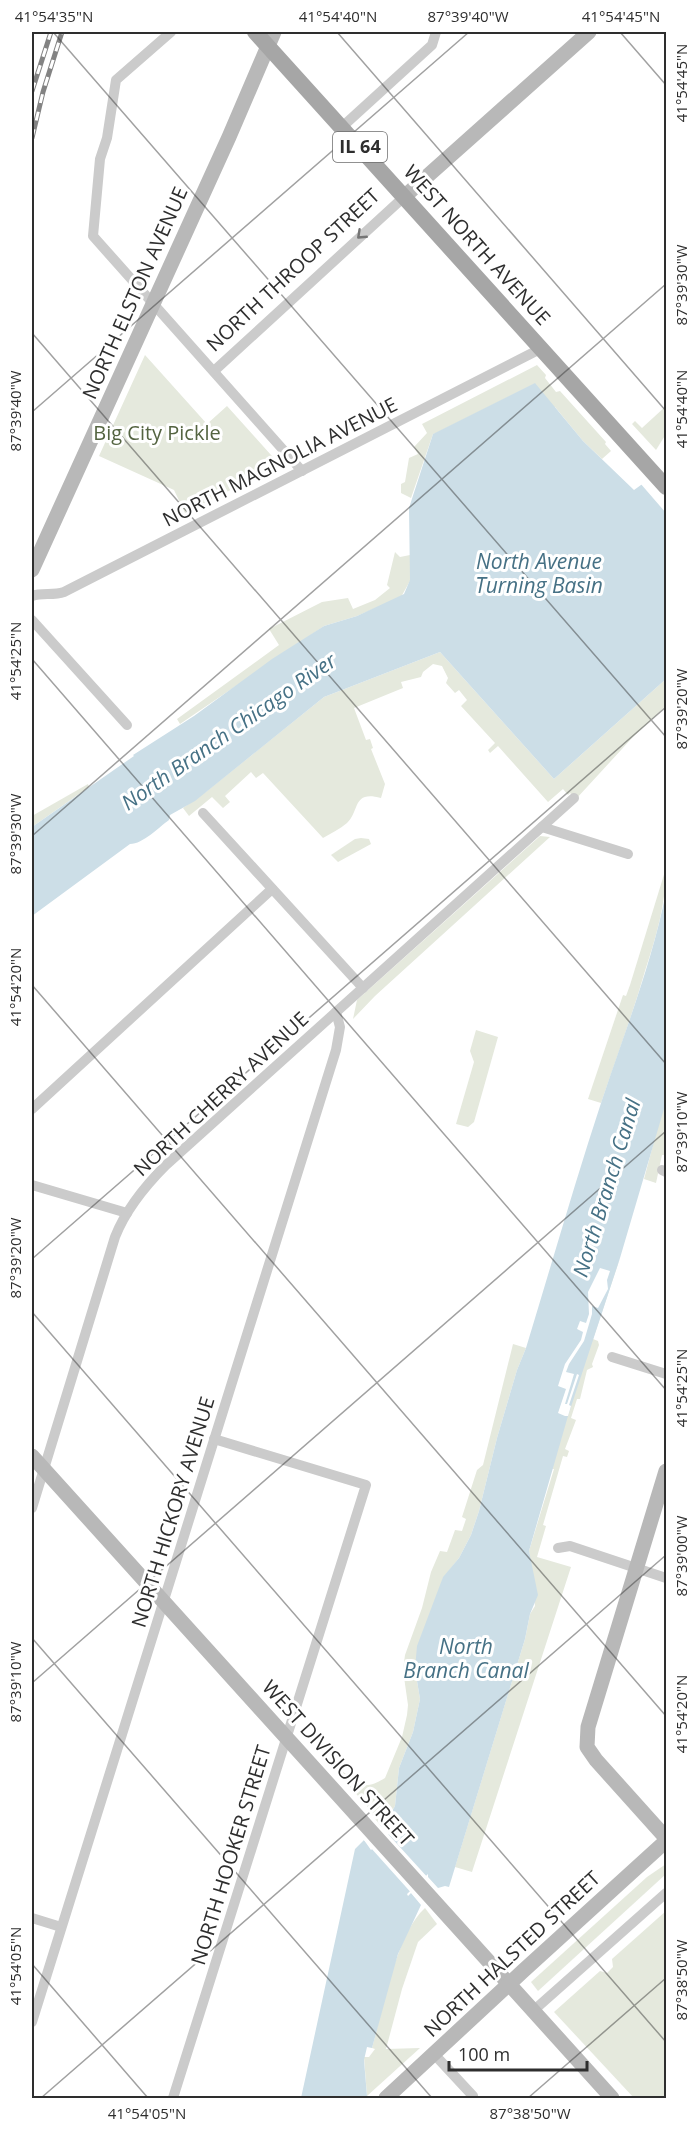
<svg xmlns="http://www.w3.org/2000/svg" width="698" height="2130" font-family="'Open Sans',sans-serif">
	<rect width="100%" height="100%" fill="#fff"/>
	<!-- green -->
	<g fill="#e5e9dd">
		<polygon points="145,355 207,424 227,406 280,465 185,513 174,490 99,456"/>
		<polygon points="537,365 546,375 545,378 556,392 560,391 606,442 605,444 611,451 602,459 583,441 555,407 433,434 411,498 401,493 401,484 405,482 409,458 418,454 414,447 427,433 422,424"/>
		<polygon points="666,406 666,434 656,450 632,424 635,421 642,428"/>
		<polygon points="395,552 400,557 410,555 410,581 401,597 357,616 324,626 180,724 177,719 279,645 269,629 322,602 348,598 353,609 375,600 390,588 387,585"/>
		<path d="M440 652 554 779 666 679V706L633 737 576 799 570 793 568 795 563 789 548 802 498 746 490 753 488 750 495 743 461 706 467 700 459 690 455 693 446 683 448 678 442 666 433 664 423 672 421 677 401 682 403 688 354 708 366 740 370 739 373 748 371 749 385 784 381 798C352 790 360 811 347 823 340 829 331 833 323 838L263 773 256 778 251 772 225 796 230 802 223 808 212 797 189 816 183 808 207 791 324 697Z"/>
		<polygon points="88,784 89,787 32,827 32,816"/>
		<polygon points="540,836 550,837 375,996 353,1019 357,1000"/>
		<polygon points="361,838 369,839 371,844 338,862 331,855 355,839"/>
		<path d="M666 868C666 904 656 937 645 971 632 1016 616 1059 601 1103L588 1099 623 995 626 996 630 985Z"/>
		<polygon points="476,1030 498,1037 474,1122 468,1127 456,1124 474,1062 470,1051"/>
		<polygon points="666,1096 666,1155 662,1155 656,1183 644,1179"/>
		<polygon points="620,1258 593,1339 598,1341 599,1345 592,1364 593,1367 587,1370 580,1399 577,1399 571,1418 576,1420 565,1449 569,1451 567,1457 563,1456 543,1525 546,1526 537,1557 571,1567 472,1872 455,1867 525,1639 530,1614 535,1606 529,1551 554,1469 552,1469 558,1413"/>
		<path d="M513 1344 526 1348 517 1370 497 1438 479 1511 471 1535 459 1558 443 1578 415 1669 420 1699 413 1732 399 1768 395 1806 387 1820 380 1825 372 1815 373 1813 337 1772 341 1770C345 1774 348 1775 354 1777 357 1779 358 1782 361 1783 369 1788 378 1782 385 1778L402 1737 407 1715 408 1705 403 1670 405 1655 422 1608 431 1572 440 1551 447 1552 455 1530 462 1531 466 1519 462 1517 477 1470 483 1465Z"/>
		<polygon points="666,1864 666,1874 538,1991 531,1982 647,1877"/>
		<path d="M425 1908 437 1924 418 1942 402 1989 386 2049 420 2048 367 2096 364 2057H369L375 2049 372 2048C383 2009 396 1934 425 1908Z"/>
		<polygon points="666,1911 666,2098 634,2098 554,2012 600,1971 607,1973 613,1967 612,1959"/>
	</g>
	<!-- water -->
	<g fill="#ccdee7">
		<path d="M535 383 583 441 634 490 666 467V672L664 675 666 679 554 779 440 652 324 697 195 801 170 815 169 820C159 827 143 844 130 844L32 916V827L134 756 133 755 194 716 272 659 324 626 357 616 404 594 410 580 409 508 433 434Z"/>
		<path d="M666 892V1102L620 1258 568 1416 529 1551 538 1595 530 1614 525 1639 449 1887 445 1886 438 1888 428 1877V1874L407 1894 408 1896 411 1893 421 1905 398 1954 372 2048 367 2047 364 2060 367 2096 364 2098H301L355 1849 364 1840 371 1850 390 1833 380 1825 387 1820 395 1806 399 1768 413 1732 420 1699 415 1669 417 1646 443 1577 459 1558 471 1535 479 1511 497 1438 517 1370 526 1348C551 1266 575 1182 602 1100 625 1031 652 963 666 892Z"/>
	</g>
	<!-- pier -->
	<g fill="#fff">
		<polygon points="657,451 666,462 666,513 640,483 665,464 657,455"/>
		<polygon points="600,1268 610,1271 607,1280 608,1289 598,1308 592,1306 592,1314 584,1341 569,1364 566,1372 574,1374 565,1404 567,1404 577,1374 579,1375 569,1405 571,1406 568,1416 565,1416 558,1413 566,1389 558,1386 565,1364 581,1340 583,1332 577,1329 580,1321 586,1323 589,1314 588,1292"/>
		<polygon points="378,1823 440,1891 436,1891 426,1880 414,1891 420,1899 423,1906 362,1838 366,1838 372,1845 384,1834 378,1826"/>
	</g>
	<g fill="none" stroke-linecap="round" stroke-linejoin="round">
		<!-- street -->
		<g stroke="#cbcbcb" stroke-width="10">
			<polyline points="171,32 116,80 107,138 100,159 93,236 302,471"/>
			<polyline points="342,127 432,45 436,32"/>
			<polyline points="214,371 405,196"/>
			<path d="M32 596C42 592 53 596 64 592L542 348"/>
			<polyline points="32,620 127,725"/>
			<polyline points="203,813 363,988"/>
			<polyline points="542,827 628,854"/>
			<polyline points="32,1109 272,889"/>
			<polyline points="662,1170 666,1172"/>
			<polyline points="32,1185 127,1213"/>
			<polyline points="612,1357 666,1374"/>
			<path d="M32 1508 115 1237C126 1209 145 1186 166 1165L574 798"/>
			<polyline points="558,1548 570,1546 666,1578"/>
			<polyline points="32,1918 61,1927"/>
			<polyline points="533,2011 666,1893"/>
			<polyline points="32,2022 336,1050 340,1027 336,1012"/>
			<polyline points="434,2054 473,2096 472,2098"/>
			<polyline points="173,2098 366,1485 214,1439"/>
		</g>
		<!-- secondary -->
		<g stroke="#b8b8b8" stroke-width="15">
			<polyline points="405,196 589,32"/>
			<polyline points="32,570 229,137 274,32"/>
			<polyline points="32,1456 612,2098"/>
			<polyline points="666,1471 588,1727 587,1747 596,1760 666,1838"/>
			<polyline points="386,2098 523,1971 666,1841"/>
		</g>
		<!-- primary -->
		<polyline stroke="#a6a6a6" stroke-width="16" points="255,32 666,487"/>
		<defs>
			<g id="rail">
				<polyline points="32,91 51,32"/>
				<polyline points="32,138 43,92 62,32"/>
			</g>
		</defs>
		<!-- rail casing -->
		<use href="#rail" stroke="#838383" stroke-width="5"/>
		<!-- rail -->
		<use href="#rail" stroke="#fff" stroke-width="3" stroke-dasharray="9" stroke-linecap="butt"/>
	</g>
	<!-- one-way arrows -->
	<defs><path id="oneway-chevron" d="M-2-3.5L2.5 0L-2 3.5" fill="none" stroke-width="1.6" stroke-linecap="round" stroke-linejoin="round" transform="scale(1.5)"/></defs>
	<use stroke="#757575" href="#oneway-chevron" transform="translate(361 235) rotate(137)"/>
	<!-- ticks -->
	<path fill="none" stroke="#2e2e2e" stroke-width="1.5" stroke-opacity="0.45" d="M53 32 666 737M337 32 666 411M620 32 666 85M32 333 666 1064M32 412 469 32M32 659 666 1390M32 836 666 284M32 985 666 1716M32 1259 666 707M32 1312 666 2042M32 1638 432 2098M32 1683 666 1131M32 1964 148 2098M41 2098 666 1555M528 2098 666 1978"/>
	<g text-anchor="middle" stroke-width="6" stroke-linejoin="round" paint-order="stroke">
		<!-- shield labels -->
		<rect fill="#fff" stroke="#6d6d6d" stroke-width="1.5" x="333" y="132" width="54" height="30" rx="4.5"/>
		<g font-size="18" font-weight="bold" fill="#2e2e2e">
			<text x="360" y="153">IL 64</text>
		</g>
		<!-- street labels -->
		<g font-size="20" fill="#2e2e2e" stroke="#fff">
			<text transform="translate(477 245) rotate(48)" y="7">WEST NORTH AVENUE</text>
			<text transform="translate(293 270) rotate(-43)" y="7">NORTH THROOP STREET</text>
			<text transform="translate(135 293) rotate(-66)" y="7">NORTH ELSTON AVENUE</text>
			<text transform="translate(280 462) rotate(-27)" y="7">NORTH MAGNOLIA AVENUE</text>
			<text transform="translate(221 1094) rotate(-43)" y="7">NORTH CHERRY AVENUE</text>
			<text transform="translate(173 1512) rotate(-73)" y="7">NORTH HICKORY AVENUE</text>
			<text transform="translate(338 1763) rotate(48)" y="7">WEST DIVISION STREET</text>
			<text transform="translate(231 1855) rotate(-73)" y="7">NORTH HOOKER STREET</text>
			<text transform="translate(512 1954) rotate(-43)" y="7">NORTH HALSTED STREET</text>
		</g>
		<!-- park labels -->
		<g font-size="20" fill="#546441" stroke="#fff">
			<text x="157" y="440">Big City Pickle</text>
		</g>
		<!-- water labels -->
		<g font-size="21" font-style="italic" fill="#467185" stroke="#fff">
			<text x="539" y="569">North Avenue<tspan x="539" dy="24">Turning Basin</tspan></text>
			<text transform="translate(229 732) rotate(-35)" y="7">North Branch Chicago River</text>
			<text transform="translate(607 1188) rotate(-73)" y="7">North Branch Canal</text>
			<text x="466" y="1654">North<tspan x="466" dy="24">Branch Canal</tspan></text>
		</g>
	</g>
	<!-- border -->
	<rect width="698" height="2130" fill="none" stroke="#ffffff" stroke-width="66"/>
	<!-- scale -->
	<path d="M449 2061v9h138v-9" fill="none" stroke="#2e2e2e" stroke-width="3"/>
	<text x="458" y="2061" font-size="18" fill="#2e2e2e" stroke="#ffffff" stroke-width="4.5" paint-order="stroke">100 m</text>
	<rect x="33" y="33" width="632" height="2064" fill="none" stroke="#2e2e2e" stroke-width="2"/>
	<g font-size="15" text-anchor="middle" fill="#2e2e2e">
		<text x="54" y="22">41°54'35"N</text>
		<text x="338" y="22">41°54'40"N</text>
		<text x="468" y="22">87°39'40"W</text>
		<text x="621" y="22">41°54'45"N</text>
		<text transform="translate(682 83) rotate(-90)" y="5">41°54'45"N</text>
		<text transform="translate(682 285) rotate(-90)" y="5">87°39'30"W</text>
		<text transform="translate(682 409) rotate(-90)" y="5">41°54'40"N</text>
		<text transform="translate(16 411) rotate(-90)" y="5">87°39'40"W</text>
		<text transform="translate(16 661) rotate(-90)" y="5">41°54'25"N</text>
		<text transform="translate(682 709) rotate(-90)" y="5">87°39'20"W</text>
		<text transform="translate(16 834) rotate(-90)" y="5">87°39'30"W</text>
		<text transform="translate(16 987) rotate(-90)" y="5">41°54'20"N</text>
		<text transform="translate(682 1132) rotate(-90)" y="5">87°39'10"W</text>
		<text transform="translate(16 1258) rotate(-90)" y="5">87°39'20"W</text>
		<text transform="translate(682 1388) rotate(-90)" y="5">41°54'25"N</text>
		<text transform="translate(682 1556) rotate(-90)" y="5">87°39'00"W</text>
		<text transform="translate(16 1682) rotate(-90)" y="5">87°39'10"W</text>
		<text transform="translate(682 1714) rotate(-90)" y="5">41°54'20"N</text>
		<text transform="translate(16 1966) rotate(-90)" y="5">41°54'05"N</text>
		<text transform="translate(682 1980) rotate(-90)" y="5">87°38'50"W</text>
		<text x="147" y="2119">41°54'05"N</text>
		<text x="530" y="2119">87°38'50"W</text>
	</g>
</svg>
